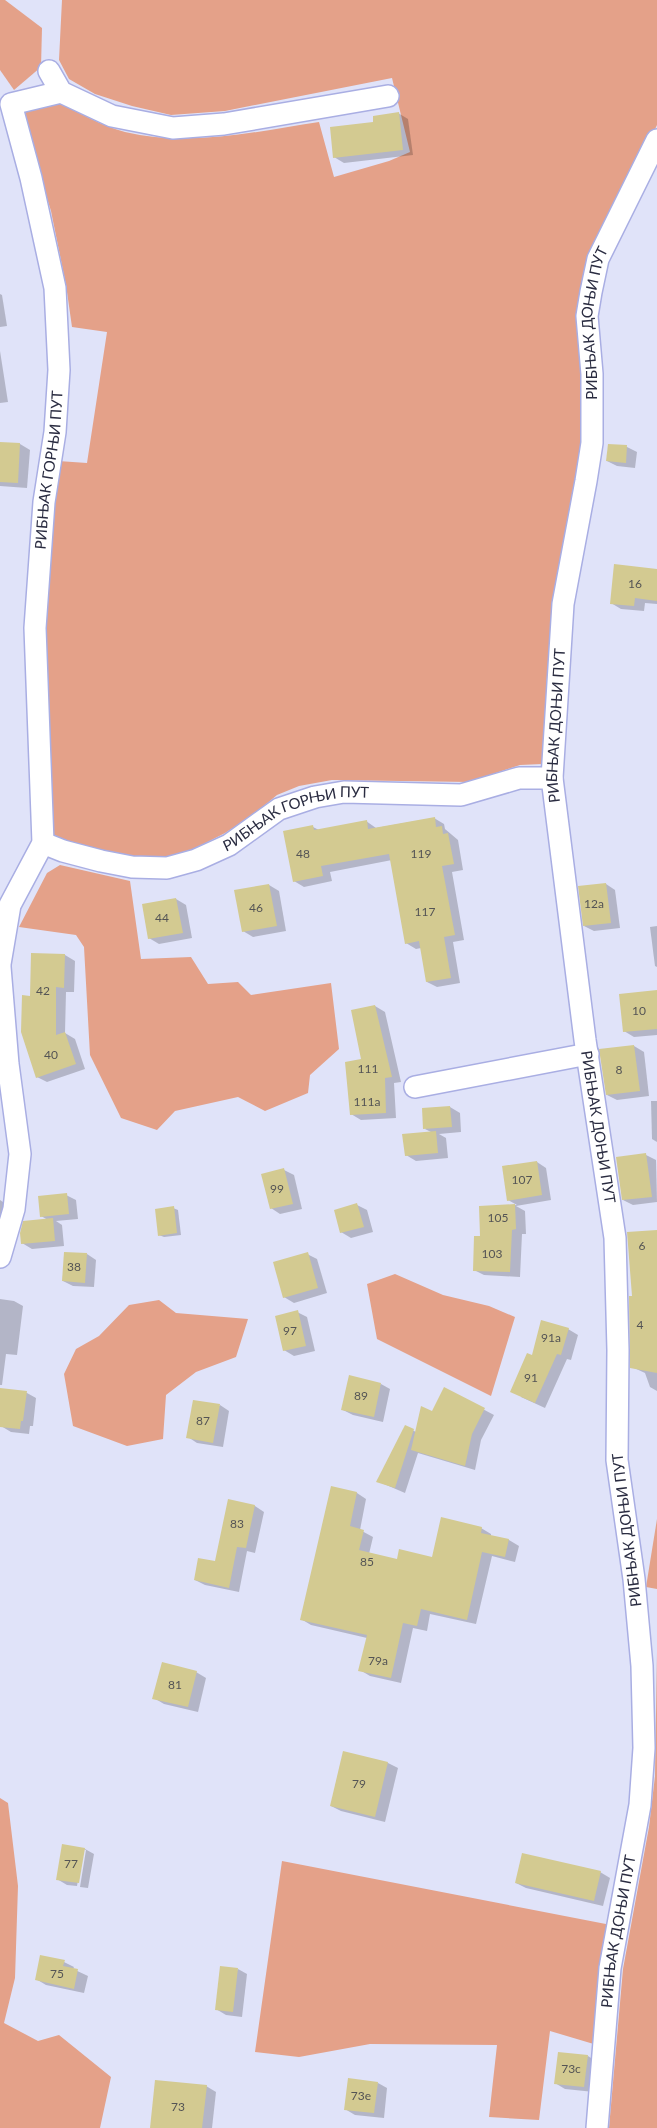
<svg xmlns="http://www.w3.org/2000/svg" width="657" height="2128" font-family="Lato,sans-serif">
	<rect width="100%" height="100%" fill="#e0e3f9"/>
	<!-- green -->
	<g fill="#e4a189">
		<polygon points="0,0 5,0 42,28 41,67 14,90 0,70"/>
		<path d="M62 0H657V125L595 250 587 416 578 480 555 590 547 676 542 764 520 765 469 782 332 780 299 786 277 795 252 816 225 833 194 849 167 858H143L114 854 63 843 51 836 44 633 58 461 87 463 107 332 72 327 66 285 51 211 22 119 24 111 55 101C77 111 101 126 125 132 190 147 254 132 319 122L334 177 389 161 410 152 392 78 225 111 171 115 132 106 95 94 69 79 59 60Z"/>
		<polygon points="60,865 130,881 141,959 191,957 208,984 238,982 251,995 331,983 339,1049 310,1075 308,1093 265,1111 238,1097 175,1111 157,1130 121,1118 90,1055 84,947 76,935 19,927 47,873"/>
		<polygon points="395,1274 443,1295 489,1306 515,1317 491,1396 377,1339 367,1284"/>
		<polygon points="159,1300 176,1313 248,1319 236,1357 196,1372 166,1395 163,1439 127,1446 73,1426 64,1374 76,1349 99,1336 129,1305"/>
		<polygon points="657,1519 657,1589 646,1587"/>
		<polygon points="657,1652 657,2128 609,2128 623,1969 649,1827 655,1776"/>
		<polygon points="0,1798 8,1803 18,1886 15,1978 4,2023 38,2041 59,2035 111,2077 100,2128 0,2128"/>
		<polygon points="282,1861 611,1925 597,2045 550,2031 539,2120 489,2117 497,2045 370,2044 299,2057 255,2052"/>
	</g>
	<!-- shadow -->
	<g fill="#0003">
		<polygon points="398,113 408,119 413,155 344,163 334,157 375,123"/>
		<polygon points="0,294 2,295 7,326 0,327"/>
		<polygon points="0,351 8,402 0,403"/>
		<polygon points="0,443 20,444 30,450 27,488 0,486"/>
		<polygon points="609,445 627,447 637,452 635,468 617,466 607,461"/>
		<polygon points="657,570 657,604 645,603 644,611 621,609 611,603"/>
		<polygon points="434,818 444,824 445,829 458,840 463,870 452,872 464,940 453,942 460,983 437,987 427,982 421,948 416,949 406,943 392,860 330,872 332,881 304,887 294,881 313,827 319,830 366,821 376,828"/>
		<polygon points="606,884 615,890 620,928 594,931 584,926"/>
		<polygon points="269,885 279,891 286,931 253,937 243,931"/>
		<polygon points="176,899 186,905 192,938 159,944 149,938"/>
		<polygon points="657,926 657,967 655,966 650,927"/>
		<polygon points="32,955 65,955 75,961 74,992 66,992 65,1033 75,1039 85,1069 47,1082 37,1077 31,997"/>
		<polygon points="657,991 657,1035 634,1037 624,1031"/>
		<polygon points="375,1006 385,1012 401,1082 394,1083 396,1118 361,1120 351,1114"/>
		<polygon points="634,1046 644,1052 649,1096 617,1100 607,1095"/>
		<polygon points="651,1101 657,1101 657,1142 652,1139"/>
		<polygon points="450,1107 460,1113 461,1132 439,1134 446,1138 448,1158 416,1161 406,1155 431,1132 425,1129"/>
		<polygon points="646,1155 656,1160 657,1202 633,1205 623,1200"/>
		<polygon points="537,1162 546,1168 551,1200 516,1206 525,1211 526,1234 522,1234 520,1277 484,1275 474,1270 481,1237 480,1207 517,1205 508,1200"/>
		<polygon points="284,1170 294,1175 302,1209 280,1214 271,1208"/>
		<polygon points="66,1195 76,1200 78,1219 56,1221 62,1225 64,1246 32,1249 22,1243 48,1220 41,1216"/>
		<polygon points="0,1200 6,1204 0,1236"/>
		<polygon points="357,1205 367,1210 373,1232 351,1238 341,1232"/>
		<polygon points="173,1208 178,1210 181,1235 164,1237 159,1235"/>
		<polygon points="657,1231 657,1391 650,1387 645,1373 632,1367 633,1298"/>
		<polygon points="87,1254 96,1260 94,1287 73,1286 63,1281"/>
		<polygon points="307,1254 317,1259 327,1293 294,1303 284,1297"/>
		<polygon points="0,1299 14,1301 23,1306 17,1355 6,1354 2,1385 0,1385"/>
		<polygon points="297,1312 307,1317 315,1351 294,1356 284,1350"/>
		<polygon points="568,1329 578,1335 571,1360 567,1359 545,1408 521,1397 533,1357"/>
		<polygon points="381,1384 390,1389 383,1422 353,1415 343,1410"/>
		<polygon points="0,1389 27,1393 36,1398 33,1426 30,1426 29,1434 11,1432 1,1426"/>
		<polygon points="445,1389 494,1415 481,1440 475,1470 418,1453 405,1493 377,1481 406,1427 416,1432 432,1413"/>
		<polygon points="220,1405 229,1411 223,1447 197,1443 188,1437"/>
		<polygon points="332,1488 357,1493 366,1499 360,1530 373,1537 369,1554 398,1560 433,1558 481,1528 491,1534 491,1536 509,1540 519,1546 515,1562 492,1556 476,1624 430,1614 427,1631 413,1628 401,1683 370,1676 360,1670 367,1638 311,1625 301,1619"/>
		<polygon points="229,1501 255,1506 264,1512 255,1553 247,1551 239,1592 205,1585 195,1580 216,1562"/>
		<polygon points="196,1672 206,1678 198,1712 164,1704 154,1698"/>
		<polygon points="344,1753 388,1763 398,1768 385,1822 341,1811 331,1806"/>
		<polygon points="85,1849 94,1854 88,1888 80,1887 86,1850 83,1850 77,1886 67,1885 57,1879"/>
		<polygon points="600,1872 610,1878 603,1906 526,1888 516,1883"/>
		<polygon points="64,1962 74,1967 73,1969 88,1976 84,1993 46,1985 36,1979"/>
		<polygon points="238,1969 247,1974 242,2017 226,2015 216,2009"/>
		<polygon points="588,2056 597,2062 594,2092 565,2089 555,2083"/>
		<polygon points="378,2083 387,2088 384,2118 355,2115 345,2109"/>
		<polygon points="206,2086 216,2092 212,2128 151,2128"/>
	</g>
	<!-- building -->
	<g fill="#d3ca91">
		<polygon points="399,112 403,150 333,158 330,127 373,122 373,116"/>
		<polygon points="0,442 20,443 18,483 0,482"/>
		<polygon points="608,444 627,445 626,463 606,461"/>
		<polygon points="614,564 657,569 657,601 635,598 634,606 610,604"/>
		<polygon points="435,817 436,827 442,826 443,834 448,833 454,864 442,866 455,935 444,937 451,978 426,982 419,941 405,944 389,854 321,866 323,876 293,882 283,831 313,825 314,830 367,820 368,829"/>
		<polygon points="606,883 611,923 583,926 578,886"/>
		<polygon points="269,884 277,926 242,932 234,890"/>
		<polygon points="176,898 183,933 148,939 142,904"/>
		<polygon points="31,953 65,954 64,988 56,987 56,1035 65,1032 76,1064 36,1078 21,1032 22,995 30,996"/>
		<polygon points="657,990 657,1029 623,1032 619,994"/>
		<polygon points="375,1005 392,1077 385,1078 386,1113 350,1115 345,1062 361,1059 351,1010"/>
		<polygon points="634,1045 640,1091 606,1095 599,1049"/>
		<polygon points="450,1106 452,1127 423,1129 422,1108"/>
		<polygon points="436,1131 438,1153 405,1156 402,1134"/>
		<polygon points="646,1153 652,1197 622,1200 616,1157"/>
		<polygon points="537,1161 542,1195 507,1201 502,1166"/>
		<polygon points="284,1168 293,1204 270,1209 261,1174"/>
		<polygon points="67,1193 69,1214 40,1217 38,1196"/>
		<polygon points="357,1203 364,1227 340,1233 334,1210"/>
		<polygon points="515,1204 516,1229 512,1230 510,1272 473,1271 474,1236 480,1236 479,1206"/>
		<polygon points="174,1206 177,1233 158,1236 155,1209"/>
		<polygon points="53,1218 55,1241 21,1244 20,1233 23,1221"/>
		<polygon points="657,1230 657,1373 630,1368 629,1296 632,1296 627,1232"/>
		<polygon points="64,1252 87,1253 85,1283 62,1281"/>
		<polygon points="308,1252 318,1288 283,1298 273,1262"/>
		<polygon points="298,1310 306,1346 283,1351 275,1316"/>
		<polygon points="541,1320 569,1328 561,1355 557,1354 535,1403 510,1392 527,1353 532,1355"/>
		<polygon points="349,1375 381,1383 374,1417 341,1410"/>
		<polygon points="444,1387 485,1408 472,1434 465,1466 411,1450 421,1406 432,1411"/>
		<polygon points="0,1388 27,1391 23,1421 21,1421 20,1429 0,1427"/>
		<polygon points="193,1400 220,1404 213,1443 186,1438"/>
		<polygon points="405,1425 414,1429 395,1488 376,1482"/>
		<polygon points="331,1486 357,1492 350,1526 364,1530 359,1550 397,1559 399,1549 432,1557 441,1517 482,1527 481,1533 509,1539 505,1557 482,1552 467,1620 421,1609 417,1626 403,1623 391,1678 358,1671 367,1635 300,1620"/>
		<polygon points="228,1499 255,1505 246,1548 237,1547 229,1588 194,1580 198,1558 215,1561"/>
		<polygon points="162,1662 197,1671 188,1707 152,1699"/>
		<polygon points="343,1751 388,1762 375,1817 330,1806"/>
		<polygon points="62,1844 85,1848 79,1883 56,1880"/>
		<polygon points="522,1853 601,1871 594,1901 515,1883"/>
		<polygon points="40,1955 65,1960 63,1966 78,1969 74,1989 35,1980"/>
		<polygon points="220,1966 238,1968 233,2012 215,2010"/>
		<polygon points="558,2052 588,2055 584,2087 554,2084"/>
		<polygon points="348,2078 378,2082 374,2113 344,2110"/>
		<polygon points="155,2080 207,2085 202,2128 150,2128"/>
	</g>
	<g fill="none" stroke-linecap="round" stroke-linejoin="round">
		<defs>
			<g id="street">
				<polyline points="49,71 61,92 112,116 173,128 224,124 388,96"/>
				<path id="s1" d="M43 843 63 851 101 861 132 867 167 868 196 860 229 845 279 809 315 797 344 792 461 795 519 778H552"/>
				<path id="s2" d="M0 964 10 905 43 843 35 628 44 502 55 432 59 370 55 288 31 178 11 104 61 92"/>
				<polyline points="0,967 8,1064 20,1154 14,1209 0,1257"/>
				<polyline points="415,1087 588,1054"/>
				<path id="s3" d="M597 2128 610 1968 640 1805 644 1748 642 1666 634 1579 617 1460 618 1350 615 1238 585 1040 552 778 563 604 586 481 592 443V374L587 316 591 292 598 259 657 140"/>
			</g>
		</defs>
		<!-- street casing -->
		<use href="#street" stroke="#a9aee3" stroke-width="24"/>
		<!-- street -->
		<use href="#street" stroke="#fff" stroke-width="21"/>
	</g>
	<g text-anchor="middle" stroke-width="4" stroke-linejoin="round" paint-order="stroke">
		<!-- number labels -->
		<g font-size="12" fill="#545455">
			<text x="635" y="588">16</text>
			<text x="303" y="858">48</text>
			<text x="421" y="858">119</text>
			<text x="594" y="908">12a</text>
			<text x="256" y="912">46</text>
			<text x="425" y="916">117</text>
			<text x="162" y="922">44</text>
			<text x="43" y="995">42</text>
			<text x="639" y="1015">10</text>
			<text x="51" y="1059">40</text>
			<text x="368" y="1073">111</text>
			<text x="619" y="1074">8</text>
			<text x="367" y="1106">111a</text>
			<text x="522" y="1184">107</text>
			<text x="277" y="1193">99</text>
			<text x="498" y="1222">105</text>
			<text x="642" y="1250">6</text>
			<text x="492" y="1258">103</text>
			<text x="74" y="1271">38</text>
			<text x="640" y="1329">4</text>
			<text x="290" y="1335">97</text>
			<text x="551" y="1342">91a</text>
			<text x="531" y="1382">91</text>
			<text x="361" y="1400">89</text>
			<text x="203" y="1425">87</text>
			<text x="237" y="1528">83</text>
			<text x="367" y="1566">85</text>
			<text x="378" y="1665">79a</text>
			<text x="175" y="1689">81</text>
			<text x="359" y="1788">79</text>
			<text x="71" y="1868">77</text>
			<text x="57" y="1978">75</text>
			<text x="571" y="2073">73c</text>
			<text x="361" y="2100">73e</text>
			<text x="178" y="2111">73</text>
		</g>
		<!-- street labels -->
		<g font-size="15" fill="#2a2c41" stroke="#fff">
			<text dy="5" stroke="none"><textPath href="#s3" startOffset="1818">РИБЊАК ДОЊИ ПУТ</textPath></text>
			<text dy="5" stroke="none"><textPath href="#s2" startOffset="504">РИБЊАК ГОРЊИ ПУТ</textPath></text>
			<text dy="5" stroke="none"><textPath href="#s3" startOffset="1412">РИБЊАК ДОЊИ ПУТ</textPath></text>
			<text dy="5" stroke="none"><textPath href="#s1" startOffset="268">РИБЊАК ГОРЊИ ПУТ</textPath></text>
			<text transform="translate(598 1127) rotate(81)" y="5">РИБЊАК ДОЊИ ПУТ</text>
			<text transform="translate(627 1530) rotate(-97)" y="5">РИБЊАК ДОЊИ ПУТ</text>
			<text dy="5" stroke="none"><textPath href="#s3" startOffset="198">РИБЊАК ДОЊИ ПУТ</textPath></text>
		</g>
	</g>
</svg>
